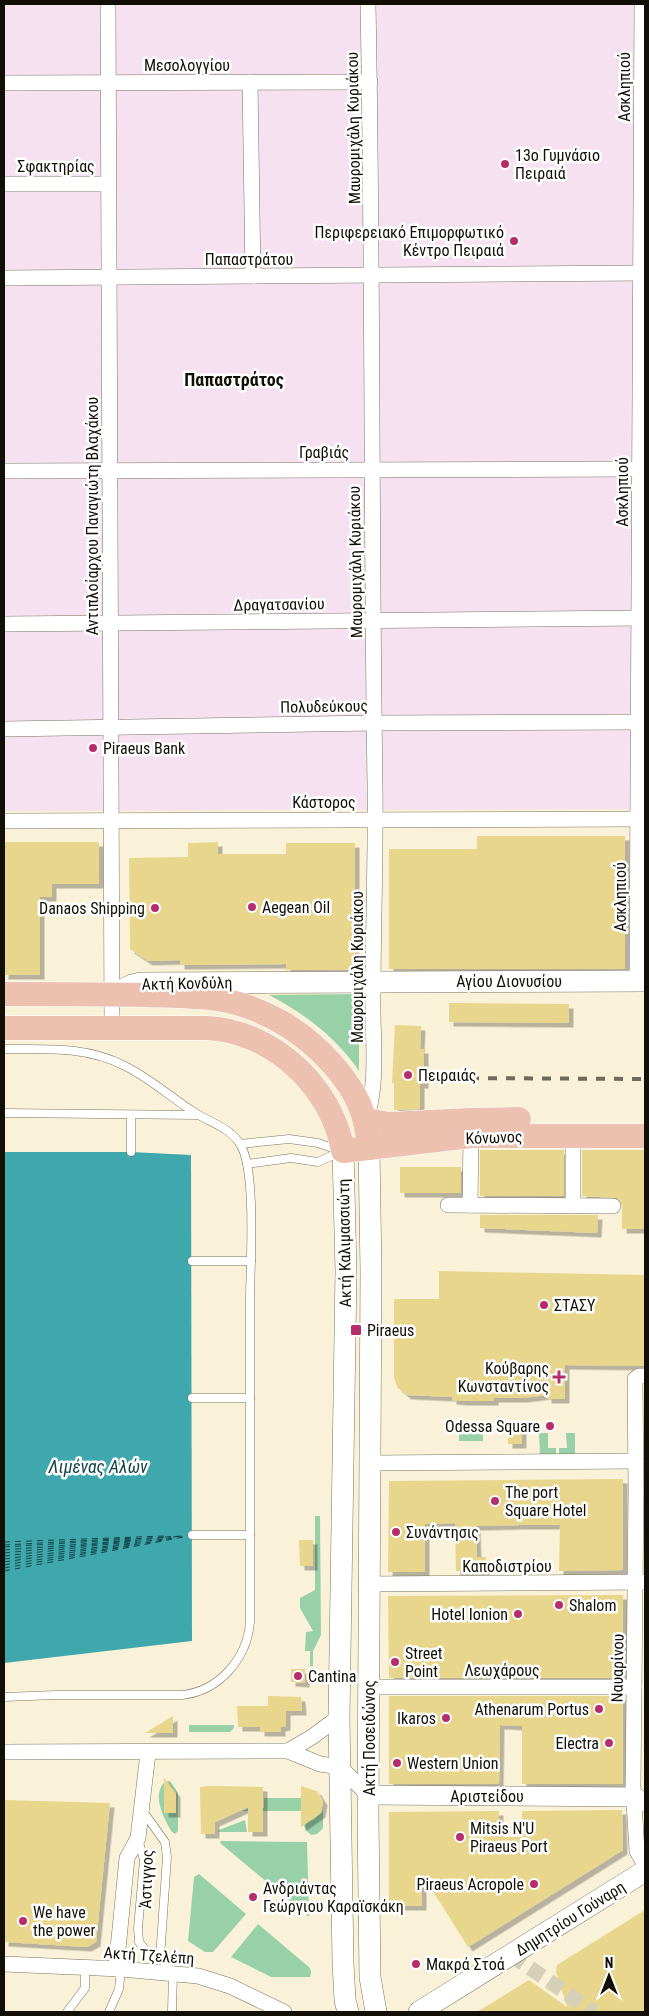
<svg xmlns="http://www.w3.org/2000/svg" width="649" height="2016" font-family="'Roboto Condensed',sans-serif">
	<defs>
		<filter id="shadow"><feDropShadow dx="4.5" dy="4.5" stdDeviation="0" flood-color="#0004"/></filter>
	</defs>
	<rect width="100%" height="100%" fill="#f9f2d8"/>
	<!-- industrial -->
	<polygon fill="#f6e1f0" points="4,4 645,4 645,809 4,811"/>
	<!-- green -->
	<g fill="#98d0a7">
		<path d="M359 994V1071C336 1037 305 1014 269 995Z"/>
		<polygon points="465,1423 477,1423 483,1429 483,1441 459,1441 459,1429"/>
		<polygon points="539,1433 548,1433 548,1448 556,1448 556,1454 540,1454"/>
		<polygon points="566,1433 575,1433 575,1454 559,1454 559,1448 567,1448"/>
		<polygon points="315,1516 320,1516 321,1635 313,1651 313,1666 310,1666 310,1651 305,1651 306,1632 313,1631 300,1608 300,1598 315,1590"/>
		<polygon points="189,1725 234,1725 234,1728 230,1732 189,1732"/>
		<path d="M170 1781 178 1793V1831L175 1834 172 1832C164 1819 151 1795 165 1782Z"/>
		<polygon points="264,1798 303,1798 303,1811 242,1811 249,1808 264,1808"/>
		<polygon points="323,1810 323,1828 317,1834 311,1835 307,1831 301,1822 313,1820"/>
		<polygon points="245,1820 247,1832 218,1832 219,1830"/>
		<polygon points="221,1841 307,1842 309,1917 220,1843"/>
		<polygon points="199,1874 246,1914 213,1952 205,1952 188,1941 194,1877"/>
		<polygon points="258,1924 310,1968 311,1972 310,1977 271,1977 231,1957"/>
	</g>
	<!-- water -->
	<polygon fill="#3ea8ac" points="4,1152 131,1152 191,1155 192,1641 4,1663"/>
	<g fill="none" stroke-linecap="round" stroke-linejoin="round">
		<!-- ferry -->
		<g stroke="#154446" stroke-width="1" stroke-dasharray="6 5" stroke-linecap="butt">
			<polyline points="165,1537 186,1536"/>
			<polyline points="173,1537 181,1536"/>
			<polyline points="166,1539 174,1538"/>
			<polyline points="4,1542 164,1536"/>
			<polyline points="4,1545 134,1538"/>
			<polyline points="4,1547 164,1537"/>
			<polyline points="4,1550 136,1540"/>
			<polyline points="4,1553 171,1537"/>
			<polyline points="4,1556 137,1541"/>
			<polyline points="4,1559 164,1539"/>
			<polyline points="4,1562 137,1543"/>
			<polyline points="4,1565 164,1540"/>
			<polyline points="4,1568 135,1545"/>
			<polyline points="4,1571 189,1536"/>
		</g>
	</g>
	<!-- building -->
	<g fill="#e8d68c" filter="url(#shadow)">
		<polygon points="477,836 625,836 625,969 389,969 389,849 477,849"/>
		<polygon points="4,842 99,842 99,884 52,884 52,897 40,897 40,975 4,975"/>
		<polygon points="218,842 218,854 286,854 286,843 355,843 355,970 286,970 286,964 180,965 180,960 148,961 130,949 129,858 188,857 188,843"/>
		<polygon points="449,1003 569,1004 569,1023 449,1022"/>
		<polygon points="395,1025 421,1026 420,1049 424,1049 424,1084 420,1084 420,1109 394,1110 394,1083 392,1083"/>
		<rect x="480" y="1150" width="84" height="46"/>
		<polygon points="582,1150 645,1150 645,1229 622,1229 622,1206 617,1198 582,1196"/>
		<rect x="400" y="1167" width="61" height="26"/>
		<polygon points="480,1215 598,1215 597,1233 480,1228"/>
		<polygon points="439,1271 645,1275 645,1366 565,1365 565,1399 547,1399 547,1395 523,1398 494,1398 494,1401 463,1401 452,1400 452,1397 407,1395 398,1388 394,1378 394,1299 439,1299"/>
		<rect x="508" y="1427" width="14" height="17"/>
		<polygon points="623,1479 623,1570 559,1571 560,1525 520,1525 476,1526 477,1557 486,1557 486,1571 456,1571 455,1523 425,1524 425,1572 388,1572 389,1481"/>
		<polygon points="299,1540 313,1540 313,1566 300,1566"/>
		<polygon points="623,1595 623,1678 389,1678 388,1596"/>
		<polygon points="291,1669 305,1669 305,1683 291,1682"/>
		<polygon points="268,1696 301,1697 302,1711 286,1711 286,1726 281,1727 281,1732 260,1732 260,1727 238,1727 237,1706 268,1706"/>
		<polygon points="389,1696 623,1696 623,1784 522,1784 522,1726 500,1725 499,1784 389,1784"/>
		<polygon points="173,1716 173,1733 145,1733"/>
		<polygon points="164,1778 176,1793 176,1813 164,1813"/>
		<polygon points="212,1786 263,1787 263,1832 248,1832 248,1807 215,1822 215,1834 201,1834 200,1787"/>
		<polygon points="301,1786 317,1791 323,1801 321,1813 301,1827"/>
		<polygon points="4,1800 110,1803 96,1942 87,1947 4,1942"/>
		<polygon points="622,1810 623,1850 468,1947 422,1874 422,1906 389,1906 389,1812 499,1811 498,1837 522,1837 522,1811"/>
		<polygon points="645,1910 645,2012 477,2012 529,1980 567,2007 556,1972 557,1965"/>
	</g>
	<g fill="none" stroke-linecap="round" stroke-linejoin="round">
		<!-- minor-tunnel -->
		<polyline stroke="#d6d0b8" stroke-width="15" stroke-dasharray="15 8" stroke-linecap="butt" points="511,1955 594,2012"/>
		<defs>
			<g id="service">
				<path d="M4 1049C46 1049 87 1046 125 1066 151 1079 173 1099 197 1114 212 1123 230 1128 240 1144 257 1170 250 1267 250 1301 250 1408 250 1515 250 1622 247 1659 219 1691 182 1695H56L4 1697"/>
				<polyline points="4,1113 198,1115"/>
				<polyline points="131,1115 131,1152"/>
				<polyline points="240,1144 289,1139 318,1143 338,1150"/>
				<polyline points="247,1164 291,1158 318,1162 340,1152"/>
				<polyline points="192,1261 251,1261"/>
				<polyline points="192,1398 250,1398"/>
				<polyline points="192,1535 250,1535"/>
				<polyline points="142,1810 165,1842 167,1857 160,1958"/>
				<polyline points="138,1839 144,1860 138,1928 139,1942 147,1952 160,1958 173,1972 172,2012"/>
				<polyline points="67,2012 85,1988 85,1968"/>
				<polyline points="109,2012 119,1989 121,1969"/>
			</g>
			<g id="minor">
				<polyline points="108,4 112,1028"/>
				<polyline points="250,82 253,276"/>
				<polyline points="4,83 370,82"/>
				<polyline points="4,184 108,184"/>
				<polyline points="4,278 645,273"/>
				<polyline points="4,471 645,469"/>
				<polyline points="4,624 645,618"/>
				<polyline points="4,729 375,723 645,722"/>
				<polyline points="4,821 645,819"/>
				<polyline points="637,981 642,4"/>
				<path d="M366 1120C379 1080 372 1038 373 997 373 926 376 855 375 784 371 524 373 264 368 4"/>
				<polyline points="448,1205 613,1206"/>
				<polyline points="470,1205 471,1136"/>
				<polyline points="573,1206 573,1136"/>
				<polyline points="645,1376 639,1376 635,1379 636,1490 633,1786 637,1851 645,1865"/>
				<polyline points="370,1463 636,1461"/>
				<polyline points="369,1584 644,1582"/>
				<polyline points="369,1687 634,1687"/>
				<polyline points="288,1751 312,1737 339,1717"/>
				<polyline points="4,1752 288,1751 320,1764 340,1767 368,1795"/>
				<polyline points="4,1964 121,1969 198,1976 230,1986 284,2012"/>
				<polyline points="116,1969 127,1858 138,1838 148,1753"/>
			</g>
			<polyline id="tertiary" points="368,1795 634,1797 645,1802"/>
			<g id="secondary">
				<polyline points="124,989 132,985 141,983 645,981"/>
				<polyline points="369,1148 371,1271 368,1817 370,1977 376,2012"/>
				<polyline points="343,1151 346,1271 339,1717 343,1963 345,2000 348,2012"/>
				<polyline points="419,2012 645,1871"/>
			</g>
			<g id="primary">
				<path d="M4 994C51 994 98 994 145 995 169 996 193 996 217 999 262 1006 304 1031 334 1066 357 1093 366 1112 369 1148"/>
				<path d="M4 1028H207C273 1031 332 1087 343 1151L471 1136H645"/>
				<polyline points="366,1120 389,1124 470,1120 519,1119"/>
			</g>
		</defs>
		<!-- service casing -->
		<use href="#service" stroke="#7a745d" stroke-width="9"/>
		<!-- minor casing -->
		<use href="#minor" stroke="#7a745d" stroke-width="16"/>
		<!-- tertiary casing -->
		<use href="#tertiary" stroke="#7a745d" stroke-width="20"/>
		<!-- secondary casing -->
		<use href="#secondary" stroke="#7a745d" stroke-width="22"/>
		<!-- primary casing -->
		<use href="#primary" stroke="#fff" stroke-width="25"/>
		<!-- service -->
		<use href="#service" stroke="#fff" stroke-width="8"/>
		<!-- minor -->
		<use href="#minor" stroke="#fff" stroke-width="15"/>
		<!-- tertiary -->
		<use href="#tertiary" stroke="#fff" stroke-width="19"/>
		<!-- secondary -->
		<use href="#secondary" stroke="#fff" stroke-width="21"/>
		<!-- primary -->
		<use href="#primary" stroke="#ecc1b0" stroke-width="24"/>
		<!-- rail -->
		<polyline stroke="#6f6b5b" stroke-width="4" stroke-dasharray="9 9" stroke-linecap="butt" points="452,1078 645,1079"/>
	</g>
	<!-- markers -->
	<g fill="#b62d6b" stroke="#fff" stroke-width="2">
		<circle cx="505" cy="164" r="5"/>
		<circle cx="514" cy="241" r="5"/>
		<circle cx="93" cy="748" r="5"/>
		<circle cx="252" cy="907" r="5"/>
		<circle cx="155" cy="908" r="5"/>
		<circle cx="408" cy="1075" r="5"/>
		<circle cx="544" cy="1305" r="5"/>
		<rect x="350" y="1324" width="12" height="12" rx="2.5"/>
		<path d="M556.5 1369.5h5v5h5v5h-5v5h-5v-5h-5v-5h5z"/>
		<circle cx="550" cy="1426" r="5"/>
		<circle cx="495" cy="1501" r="5"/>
		<circle cx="396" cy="1532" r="5"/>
		<circle cx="559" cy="1605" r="5"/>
		<circle cx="518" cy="1614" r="5"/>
		<circle cx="395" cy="1662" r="5"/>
		<circle cx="298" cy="1676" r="5"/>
		<circle cx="599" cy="1709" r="5"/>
		<circle cx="446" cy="1718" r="5"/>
		<circle cx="609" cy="1743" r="5"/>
		<circle cx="397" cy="1763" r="5"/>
		<circle cx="460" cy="1837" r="5"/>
		<circle cx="534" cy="1884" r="5"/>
		<circle cx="253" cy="1897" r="5"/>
		<circle cx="23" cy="1921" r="5"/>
		<circle cx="416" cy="1964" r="5"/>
	</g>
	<g text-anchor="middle" stroke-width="5" stroke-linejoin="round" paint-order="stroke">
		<!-- street labels -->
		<g font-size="16" fill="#110f06" stroke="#fff">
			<text x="187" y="71">Μεσολογγίου</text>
			<text transform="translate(624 87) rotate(-90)" y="6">Ασκληπιού</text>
			<text transform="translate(353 128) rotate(-91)" y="6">Μαυρομιχάλη Κυριάκου</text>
			<text x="56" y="172">Σφακτηρίας</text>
			<text x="249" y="265">Παπαστράτου</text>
			<text x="324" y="458">Γραβιάς</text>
			<text transform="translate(622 492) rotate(-90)" y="6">Ασκληπιού</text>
			<text transform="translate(92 516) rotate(-90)" y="6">Αντιπλοίαρχου Παναγιώτη Βλαχάκου</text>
			<text transform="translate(355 562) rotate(-91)" y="6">Μαυρομιχάλη Κυριάκου</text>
			<text transform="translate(279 604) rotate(-1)" y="6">Δραγατσανίου</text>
			<text transform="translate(324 706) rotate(-1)" y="6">Πολυδεύκους</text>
			<text x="324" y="808">Κάστορος</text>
			<text transform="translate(620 897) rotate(-90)" y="6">Ασκληπιού</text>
			<text transform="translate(357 967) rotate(-90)" y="6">Μαυρομιχάλη Κυριάκου</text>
			<text x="509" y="987">Αγίου Διονυσίου</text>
			<text transform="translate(187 983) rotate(-1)" y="6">Ακτή Κονδύλη</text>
			<text transform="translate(494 1137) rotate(-2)" y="6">Κόνωνος</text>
			<text transform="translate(344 1243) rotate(-91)" y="6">Ακτή Καλιμασσιώτη</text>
			<text x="507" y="1572">Καποδιστρίου</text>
			<text transform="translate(617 1668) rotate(-89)" y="6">Ναυαρίνου</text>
			<text x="502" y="1676">Λεωχάρους</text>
			<text transform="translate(369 1738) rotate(-90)" y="6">Ακτή Ποσειδώνος</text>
			<text x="487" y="1802">Αριστείδου</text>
			<text transform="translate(146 1879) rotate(-88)" y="6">Άστιγγος</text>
			<text transform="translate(570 1918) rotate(-32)" y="6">Δημητρίου Γούναρη</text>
			<text transform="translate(149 1955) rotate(4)" y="6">Ακτή Τζελέπη</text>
		</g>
		<!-- poi labels -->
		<g font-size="16" fill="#110f06" stroke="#fff" text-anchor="start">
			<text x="515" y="161">13ο Γυμνάσιο<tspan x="515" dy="18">Πειραιά</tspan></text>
			<text x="504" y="238" text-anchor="end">Περιφερειακό Επιμορφωτικό<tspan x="504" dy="18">Κέντρο Πειραιά</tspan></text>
			<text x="103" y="754">Piraeus Bank</text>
			<text x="262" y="913">Aegean Oil</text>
			<text x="145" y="914" text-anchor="end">Danaos Shipping</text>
			<text x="418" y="1081">Πειραιάς</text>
			<text x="554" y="1311">ΣΤΑΣΥ</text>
			<text x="367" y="1336">Piraeus</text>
			<text x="549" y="1374" text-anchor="end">Κούβαρης<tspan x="549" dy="18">Κωνσταντίνος</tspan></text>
			<text x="540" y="1432" text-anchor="end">Odessa Square</text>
			<text x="505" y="1498">The port<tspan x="505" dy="18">Square Hotel</tspan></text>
			<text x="406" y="1538">Συνάντησις</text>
			<text x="569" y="1611">Shalom</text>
			<text x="508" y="1620" text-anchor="end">Hotel Ionion</text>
			<text x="405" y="1659">Street<tspan x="405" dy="18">Point</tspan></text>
			<text x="308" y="1682">Cantina</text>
			<text x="589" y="1715" text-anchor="end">Athenarum Portus</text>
			<text x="436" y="1724" text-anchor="end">Ikaros</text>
			<text x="599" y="1749" text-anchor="end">Electra</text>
			<text x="407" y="1769">Western Union</text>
			<text x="470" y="1834">Mitsis N'U<tspan x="470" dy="18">Piraeus Port</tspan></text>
			<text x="524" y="1890" text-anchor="end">Piraeus Acropole</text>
			<text x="263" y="1894">Ανδριάντας<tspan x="263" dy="18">Γεώργιου Καραϊσκάκη</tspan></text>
			<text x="33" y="1918">We have<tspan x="33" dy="18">the power</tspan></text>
			<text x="426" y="1970">Μακρά Στοά</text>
		</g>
		<!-- neighbourhood labels -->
		<g font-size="18" font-weight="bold" fill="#110f06" stroke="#fff">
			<text x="234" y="386">Παπαστράτος</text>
		</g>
		<!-- water labels -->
		<g font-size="18" font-style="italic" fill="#154446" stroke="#fff">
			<text x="98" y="1473">Λιμένας Αλών</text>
		</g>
	</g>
	<!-- border -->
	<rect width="649" height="2016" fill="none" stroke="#110f06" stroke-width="10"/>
	<!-- north arrow -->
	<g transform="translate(609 1976)" stroke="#ffffff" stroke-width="4" paint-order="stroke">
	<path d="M0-4L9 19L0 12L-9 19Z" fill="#110f06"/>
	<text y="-8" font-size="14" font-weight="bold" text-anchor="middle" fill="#110f06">N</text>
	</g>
</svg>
